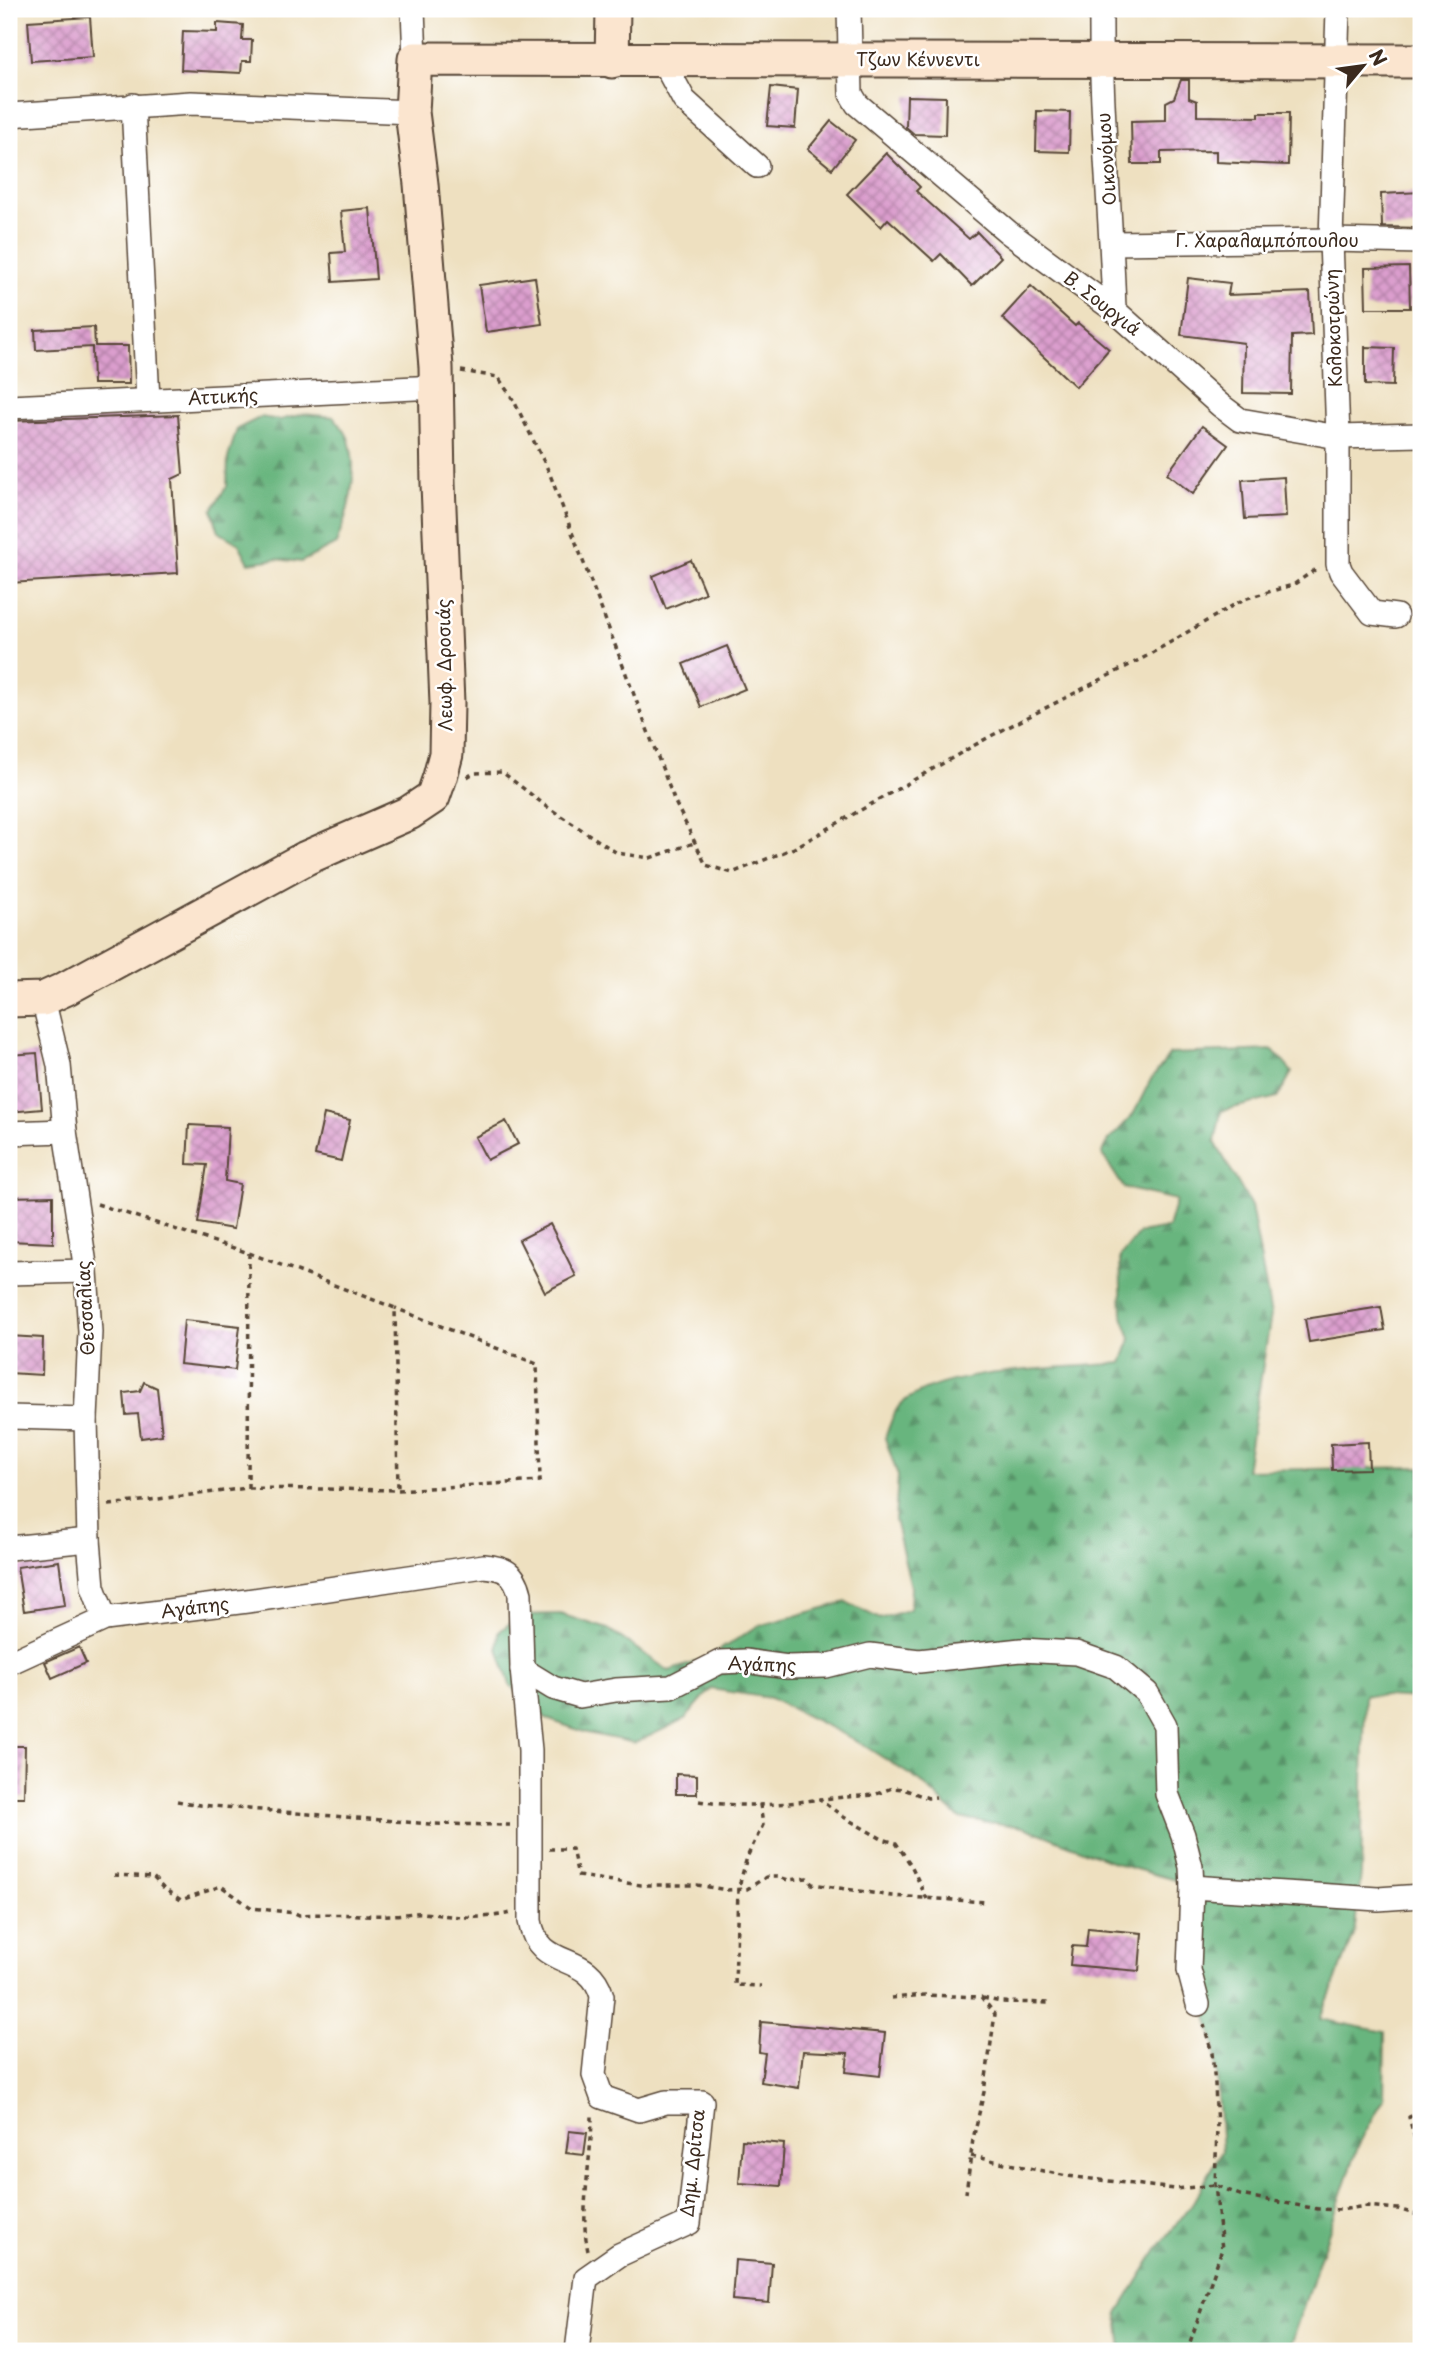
<svg xmlns="http://www.w3.org/2000/svg" width="1430" height="2360" font-family="'Playpen Sans',sans-serif">
	<defs>
		<pattern id="forest-firs" width="22" height="20" patternUnits="userSpaceOnUse" patternTransform="scale(1.75)"><rect width="22" height="20" fill="#68b57e"/><path d="M5 1l3.5 6h-7zM16 11l3.5 6h-7z" fill="#579367"/></pattern>
		<pattern id="building-cross-hatch" width="8" height="8" patternUnits="userSpaceOnUse" patternTransform="scale(1.75)"><rect width="8" height="8" fill="#db9ece"/><path d="M0 0l8 8M0 8l8-8" fill="none" stroke="#b381a7"/></pattern>
	</defs>
	<rect width="100%" height="100%" fill="#fff"/>
	<filter id="ink" filterUnits="userSpaceOnUse"><feTurbulence type="fractalNoise" baseFrequency=".0143" numOctaves="2"/><feDisplacementMap in="SourceGraphic" scale="14" xChannelSelector="R" yChannelSelector="G"/><feConvolveMatrix kernelMatrix="1 2 1 2 8 2 1 2 1" color-interpolation-filters="sRGB"/></filter>
	<filter id="wash" filterUnits="userSpaceOnUse"><feTurbulence type="fractalNoise" baseFrequency=".00686" numOctaves="4" result="noise"/><feDisplacementMap in="SourceGraphic" scale="28" xChannelSelector="R" yChannelSelector="G"/><feGaussianBlur stdDeviation="1.57" result="paint"/><feColorMatrix in="noise" values="0 0 0 0 0 0 0 0 0 0 0 0 0 0 0 0 0 1.4 0 .05"/><feComposite in="paint" operator="in"/></filter>
	<g filter="url(#wash)">
		<rect width="100%" height="100%" fill="#eee0c0"/>
		<!-- forest -->
		<g fill="url(#forest-firs)" stroke="#52704e" stroke-width="2">
			<path d="M303 414 334 417C339 424 347 432 349 440 359 476 349 510 336 544L301 562 276 559 249 563 239 544 219 532 212 510 227 486 228 458 237 429 261 417 280 420Z"/>
			<path d="M1273 1050 1292 1072 1278 1097 1221 1111 1215 1142 1251 1206 1271 1315 1246 1470 1421 1467V1698L1365 1695 1361 1874 1354 1935 1320 2019 1385 2032 1384 2098 1359 2144 1288 2351H1122L1118 2313 1158 2248 1192 2204 1222 2151 1215 2046 1195 1970 1198 1901 1175 1880 1121 1865 1024 1827 959 1818 921 1782 857 1741 770 1698 711 1689 685 1719 635 1743 587 1733 547 1719 510 1685 498 1648 499 1632 520 1615 560 1614 608 1629 669 1671 705 1659 758 1626 846 1602 880 1619 910 1609 911 1587 895 1520 898 1476 885 1438C889 1428 893 1411 901 1404 943 1367 1066 1369 1122 1363L1131 1338 1122 1314 1120 1257 1139 1233 1168 1228 1176 1200 1124 1188 1102 1154 1109 1140 1133 1115 1150 1081 1170 1054Z"/>
		</g>
		<g id="blocks">
			<!-- building -->
			<g fill="url(#building-cross-hatch)">
				<polygon points="90,17 93,57 31,61 28,21"/>
				<polygon points="217,23 243,25 242,40 252,40 251,61 242,61 241,73 181,70 183,31 217,32"/>
				<polygon points="1181,80 1189,80 1189,98 1197,101 1197,116 1259,117 1259,113 1289,113 1288,165 1216,162 1216,151 1161,152 1161,164 1132,164 1131,121 1166,120 1166,102 1174,98"/>
				<polygon points="771,87 798,90 795,128 767,126"/>
				<polygon points="907,96 946,97 945,135 914,134 906,127"/>
				<polygon points="1037,111 1070,112 1069,152 1036,151"/>
				<polygon points="831,121 855,140 832,169 808,149"/>
				<polygon points="886,153 920,187 916,191 969,239 977,232 1001,257 972,286 941,254 934,261 888,219 881,227 847,194"/>
				<polygon points="1421,192 1421,228 1382,227 1381,194"/>
				<polygon points="370,208 376,279 333,282 331,253 345,252 341,211"/>
				<polygon points="1409,267 1410,308 1366,308 1365,268"/>
				<polygon points="535,277 542,324 486,332 479,285"/>
				<polygon points="1188,278 1230,283 1228,295 1310,292 1312,335 1292,336 1291,394 1243,393 1244,343 1181,335"/>
				<polygon points="1031,286 1075,326 1078,323 1109,349 1076,387 1002,318"/>
				<polygon points="94,327 95,346 128,346 129,384 93,384 92,347 36,350 35,330"/>
				<polygon points="1365,347 1394,348 1393,386 1365,385"/>
				<polygon points="178,415 183,474 172,479 178,573 9,583 9,421"/>
				<polygon points="1202,426 1228,445 1193,494 1167,474"/>
				<polygon points="1284,477 1286,517 1245,519 1242,480"/>
				<polygon points="691,560 705,593 666,609 653,576"/>
				<polygon points="727,646 745,689 701,707 683,664"/>
				<polygon points="37,1053 42,1109 9,1112 9,1055"/>
				<polygon points="324,1114 350,1120 341,1161 315,1155"/>
				<polygon points="506,1121 518,1144 487,1160 475,1137"/>
				<polygon points="189,1125 228,1127 225,1181 240,1184 233,1229 198,1223 207,1165 187,1164"/>
				<polygon points="53,1196 53,1243 9,1241 9,1197"/>
				<polygon points="550,1224 576,1276 545,1292 519,1240"/>
				<polygon points="1381,1307 1385,1330 1309,1342 1305,1319"/>
				<polygon points="184,1320 240,1326 235,1370 180,1364"/>
				<polygon points="9,1336 43,1338 42,1375 9,1373"/>
				<polygon points="144,1382 157,1388 162,1435 141,1438 138,1414 126,1415 124,1393 140,1391"/>
				<polygon points="1368,1442 1369,1469 1332,1470 1331,1444"/>
				<polygon points="59,1561 65,1605 24,1611 17,1567"/>
				<polygon points="79,1647 86,1663 52,1678 45,1662"/>
				<polygon points="9,1746 25,1746 24,1797 9,1797"/>
				<polygon points="676,1774 697,1775 697,1794 676,1794"/>
				<polygon points="1088,1928 1142,1933 1139,1971 1070,1965 1072,1946 1086,1947"/>
				<polygon points="761,2022 885,2033 880,2076 846,2072 848,2053 803,2051 799,2088 761,2082 765,2053 759,2052"/>
				<polygon points="569,2131 587,2133 584,2155 566,2153"/>
				<polygon points="742,2140 784,2144 781,2186 739,2183"/>
				<polygon points="735,2260 772,2263 769,2303 732,2300"/>
			</g>
		</g>
	</g>
	<g filter="url(#ink)">
		<use href="#blocks" fill-opacity="0" stroke="#564536" stroke-width="2"/>
		<g fill="none" stroke-linecap="round" stroke-linejoin="round">
			<defs>
				<g id="street">
					<polyline points="413,9 415,59"/>
					<polyline points="849,9 851,94 857,104 1008,232 1114,310 1220,405 1240,420 1338,437 1421,435"/>
					<path d="M1101 9C1100 109 1111 209 1114 310"/>
					<polyline points="1338,9 1331,240 1338,437 1338,564 1341,572 1372,613 1396,616"/>
					<polyline points="663,61 684,100 757,166"/>
					<polyline points="133,105 148,400"/>
					<polyline points="9,115 191,103 412,112"/>
					<polyline points="1112,243 1331,240 1421,242"/>
					<polyline points="9,407 437,387"/>
					<polyline points="43,999 59,1065 65,1131 86,1271 90,1332 86,1419 89,1540 93,1587 105,1619"/>
					<polyline points="9,1133 65,1131"/>
					<polyline points="9,1273 86,1271"/>
					<polyline points="9,1417 86,1419"/>
					<polyline points="9,1548 89,1540"/>
					<path d="M9 1663 105 1619 247 1601 484 1566C504 1568 515 1572 520 1594L522 1669 553 1688 580 1696 616 1690 671 1687 720 1662 745 1661 788 1667 826 1666 870 1655 919 1661 1021 1650 1076 1653 1116 1667 1147 1693 1165 1725 1167 1794 1183 1835 1191 1867 1192 1887 1189 1970 1198 2004"/>
					<path d="M522 1669 530 1750V1921C539 1973 589 1949 602 1996L594 2075 602 2097 639 2110 666 2102H702L689 2223 619 2255 586 2278 577 2351"/>
					<polyline points="1192,1887 1378,1899 1421,1896"/>
				</g>
				<g id="secondary">
					<polyline points="612,61 613,9"/>
					<polyline points="9,1000 43,999 65,989 306,858 409,813 433,797 440,777 446,754 447,703 438,484 436,367 421,184 412,112 415,59 1421,61"/>
				</g>
			</defs>
			<!-- street casing -->
			<use href="#street" stroke="#564536" stroke-width="26"/>
			<!-- secondary casing -->
			<use href="#secondary" stroke="#564536" stroke-width="37"/>
			<!-- path -->
			<g stroke="#564536" stroke-width="3.5" stroke-dasharray="5 5" stroke-linecap="butt">
				<polyline points="461,371 498,377 514,401 549,472 675,802 706,865 732,873 794,848 989,737 1145,657 1244,599 1293,585 1319,567"/>
				<polyline points="467,777 474,773 502,772 546,806 617,853 650,858 694,843"/>
				<polyline points="97,1204 249,1253 395,1308 398,1490"/>
				<polyline points="248,1488 249,1253"/>
				<polyline points="109,1505 248,1488 398,1490 540,1481 537,1364 395,1308"/>
				<polyline points="177,1801 200,1805 430,1824 510,1825"/>
				<path d="M699 1801C739 1808 780 1805 820 1799"/>
				<polyline points="760,1804 763,1825 747,1857 738,1890 735,1985 761,1986"/>
				<polyline points="549,1849 572,1849 578,1876 641,1885 697,1885 727,1890 747,1889 766,1877 779,1877 788,1880 807,1878 812,1884 892,1896 986,1902"/>
				<path d="M114 1875 153 1877 163 1888 181 1900 221 1886 252 1908 295 1913 299 1915C330 1913 361 1916 391 1915 402 1915 414 1912 424 1913 456 1917 478 1920 511 1913"/>
				<polyline points="927,1899 911,1865 896,1843 882,1839 842,1816 820,1799 874,1795 892,1788 903,1789 928,1798 936,1797"/>
				<polyline points="891,1998 925,1995 981,1997 995,2014 984,2092 973,2139 966,2193"/>
				<polyline points="983,1998 1001,2002 1052,2003"/>
				<polyline points="1421,2112 1409,2117 1419,2155 1421,2197"/>
				<polyline points="971,2156 1067,2176 1175,2189 1215,2185 1240,2195 1318,2209 1340,2210 1367,2206 1398,2209 1421,2216"/>
				<path d="M588 2251C579 2212 592 2156 592 2116"/>
				<polyline points="1187,2351 1222,2249 1215,2185 1217,2129 1215,2084 1212,2053 1204,2025"/>
			</g>
			<!-- street -->
			<use href="#street" stroke="#fff" stroke-width="23"/>
			<!-- secondary -->
			<use href="#secondary" stroke="#fbe5cf" stroke-width="33"/>
		</g>
	</g>
	<g text-anchor="middle" stroke-width="5" stroke-linejoin="round" paint-order="stroke">
		<!-- street labels -->
		<g font-size="18" fill="#3b2a1e" stroke="#fff">
			<text x="918" y="66">Τζων Κέννεντι</text>
			<text transform="translate(1107 159) rotate(-94)" y="6">Οικονόμου</text>
			<text x="1267" y="247">Γ. Χαραλαμπόπουλου</text>
			<text transform="translate(1102 304) rotate(38)" y="6">Β. Σουργιά</text>
			<text transform="translate(1334 328) rotate(-92)" y="6">Κολοκοτρώνη</text>
			<text transform="translate(223 397) rotate(-3)" y="6">Αττικής</text>
			<text transform="translate(445 665) rotate(-91)" y="6">Λεωφ. Δροσιάς</text>
			<text transform="translate(86 1308) rotate(-93)" y="6">Θεσσαλίας</text>
			<text transform="translate(195 1608) rotate(-7)" y="6">Αγάπης</text>
			<text transform="translate(762 1665) rotate(2)" y="6">Αγάπης</text>
			<text transform="translate(693 2163) rotate(-84)" y="6">Δημ. Δρίτσα</text>
		</g>
	</g>
	<!-- margin -->
	<rect width="1430" height="2360" fill="none" stroke="#fff" stroke-width="35"/>
	<!-- north arrow -->
	<g transform="translate(1363 66) rotate(61)" stroke="#ffffff" stroke-width="5" paint-order="stroke">
	<path d="M0-5L12 26L0 18L-12 26Z" fill="#3b2a1e"/>
	<text y="-10" font-size="19" font-weight="bold" text-anchor="middle" fill="#3b2a1e">N</text>
	</g>
</svg>
